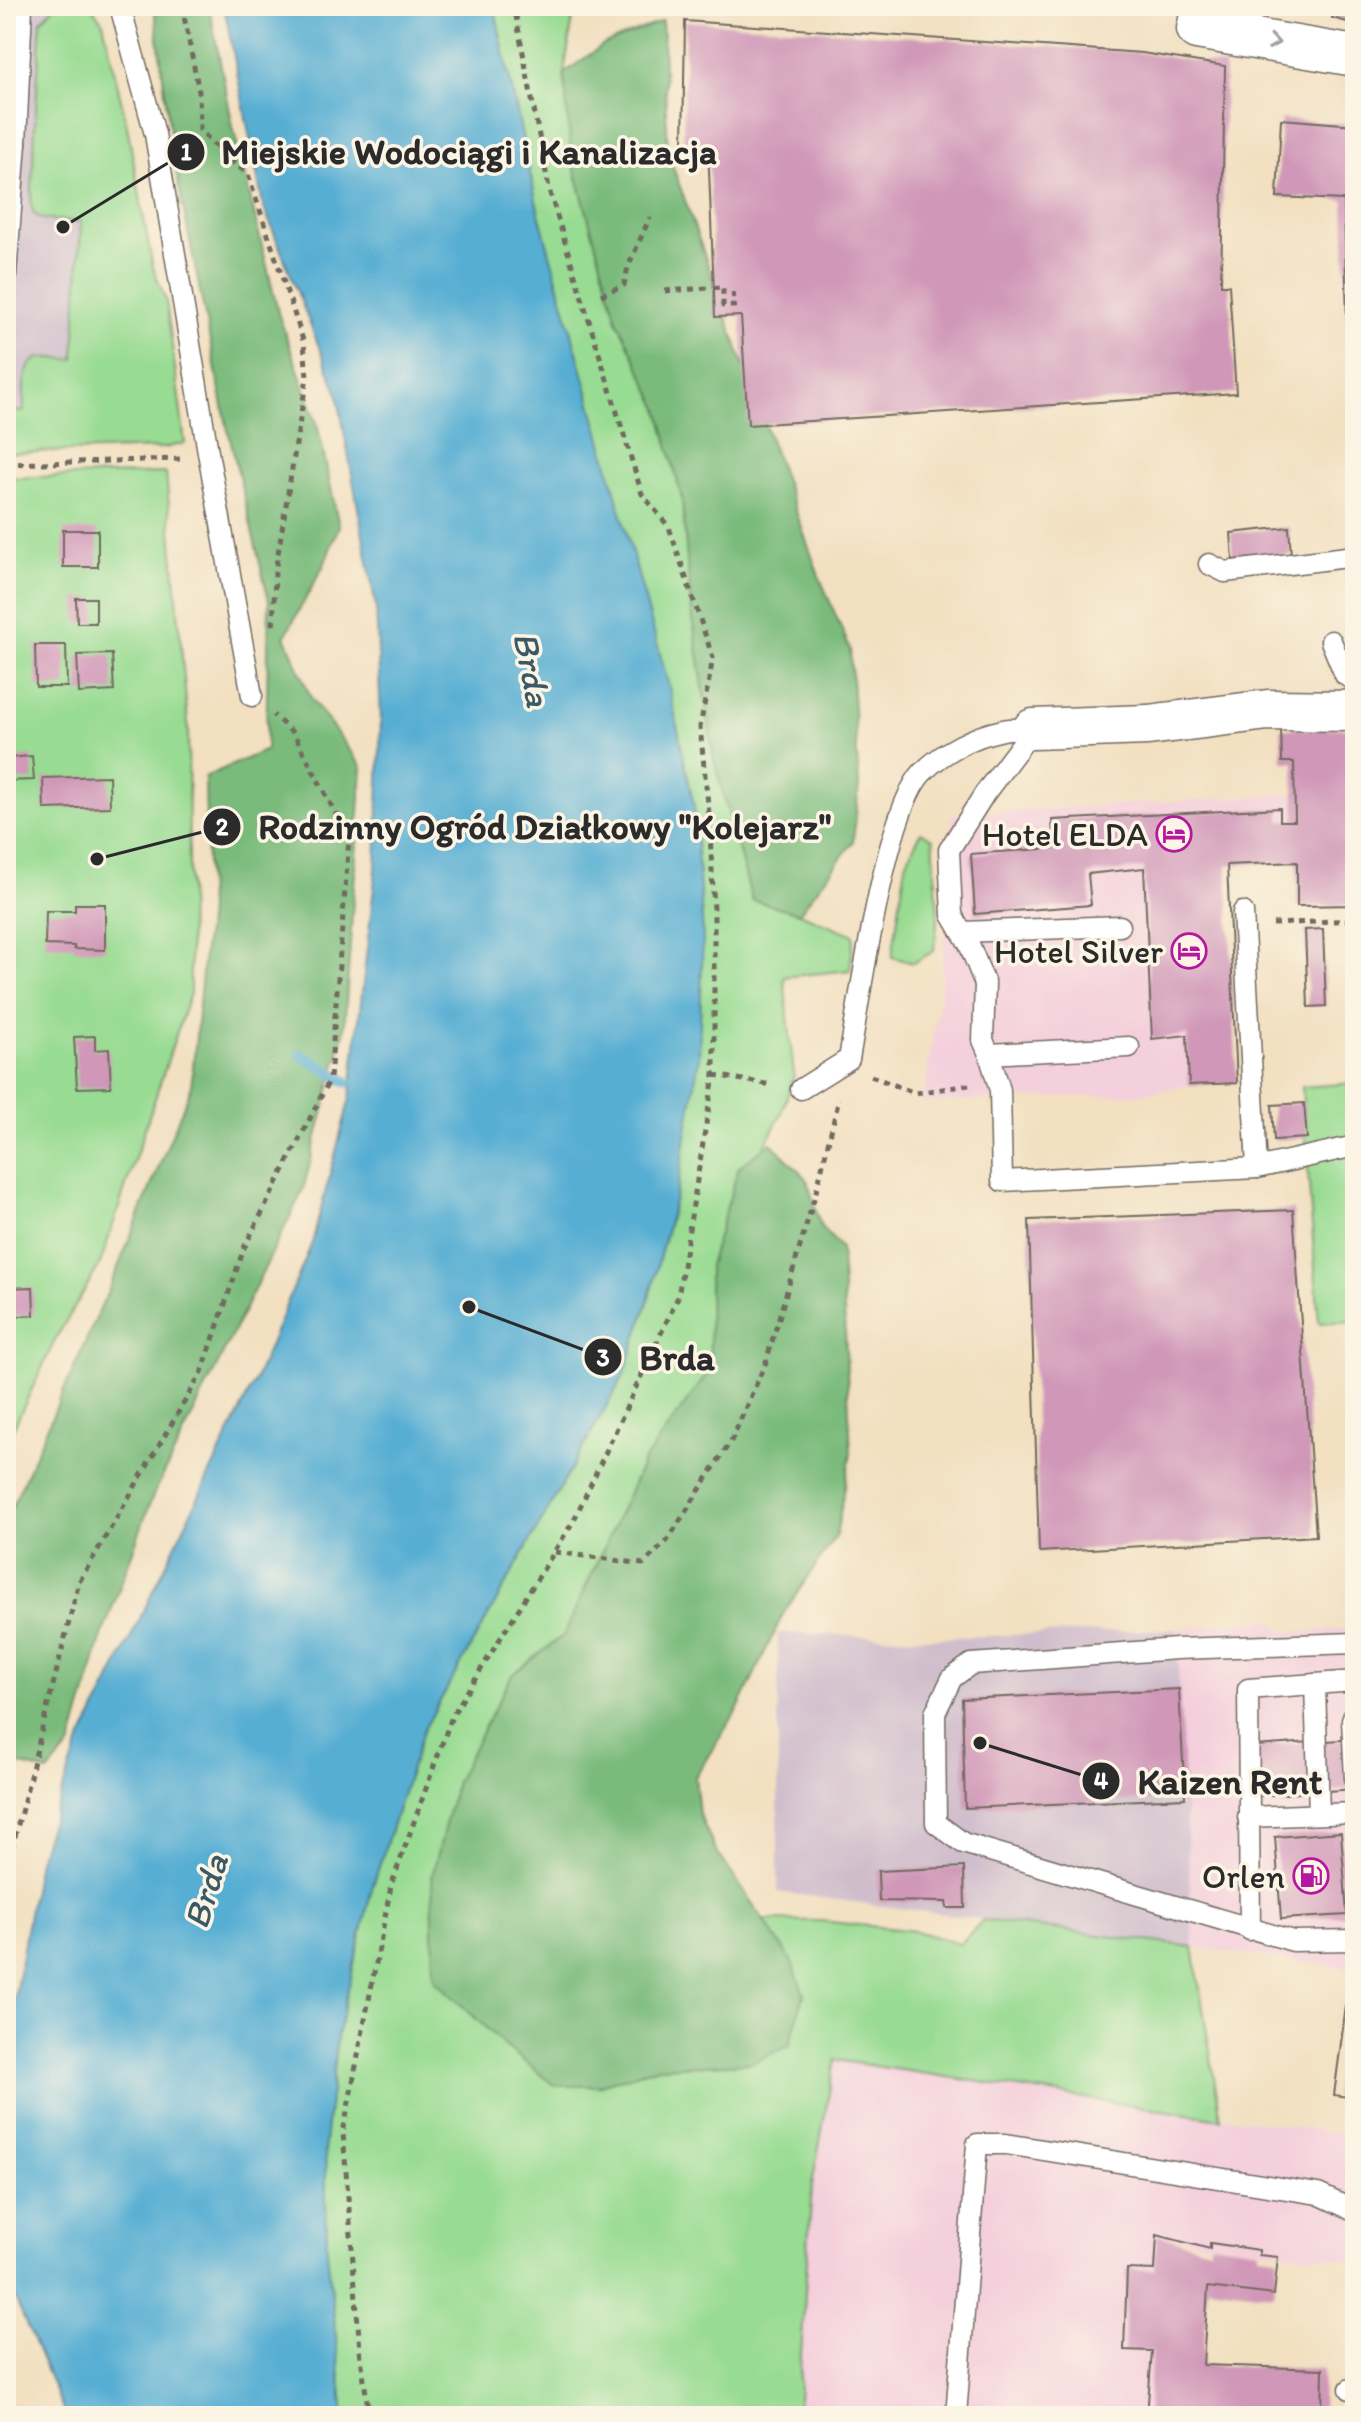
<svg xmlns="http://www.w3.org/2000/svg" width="1361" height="2422" font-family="Itim,sans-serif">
	<rect width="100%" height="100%" fill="#fcf5e5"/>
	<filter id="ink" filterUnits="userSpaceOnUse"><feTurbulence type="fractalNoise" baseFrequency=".0125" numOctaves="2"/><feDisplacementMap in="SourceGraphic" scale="16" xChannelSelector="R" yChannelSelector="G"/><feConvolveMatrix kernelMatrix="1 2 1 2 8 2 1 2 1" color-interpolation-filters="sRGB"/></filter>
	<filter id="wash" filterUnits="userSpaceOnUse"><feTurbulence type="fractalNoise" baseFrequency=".006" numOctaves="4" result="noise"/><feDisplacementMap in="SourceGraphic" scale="32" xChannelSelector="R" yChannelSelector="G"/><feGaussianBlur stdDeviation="1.8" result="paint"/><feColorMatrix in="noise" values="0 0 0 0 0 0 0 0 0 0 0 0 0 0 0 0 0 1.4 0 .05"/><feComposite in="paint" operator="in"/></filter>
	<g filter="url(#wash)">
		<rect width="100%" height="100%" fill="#f2e0c1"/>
		<!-- built -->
		<g fill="#f4cfdc">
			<polygon points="1295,794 1297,862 1227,865 1237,1083 1189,1085 1141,1094 923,1102 941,987 952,815"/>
			<polygon points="1270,1620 1285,1633 1355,1628 1355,1969 1193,1947 1176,1629"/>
			<polygon points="835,2060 1355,2136 1355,2261 1157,2236 1153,2416 797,2416 812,2185"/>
		</g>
		<!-- industrial -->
		<g fill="#d0bdcc">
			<polygon points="6,6 77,6 165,448 6,453"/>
			<polygon points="1176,1629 1193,1947 778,1892 778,1633 935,1638"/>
		</g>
		<!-- green -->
		<g fill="#98db92" stroke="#62835e" stroke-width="2">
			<path d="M55 6H90L103 22 127 126 153 268 166 301 185 443 164 448 6 453V412L24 411C24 395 20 362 41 358 51 357 64 360 74 359L81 222 42 219 34 214 31 204 40 34 41 21Z"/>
			<polygon points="494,6 575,6 564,73 617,320 659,409 682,499 691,606 714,759 752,899 799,913 854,935 850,970 784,977 794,1076 781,1115 763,1149 739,1167 709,1266 711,1370 643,1462 564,1635 512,1675 555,2086 597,2086 658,2067 751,2063 791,1960 764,1920 821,1921 916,1931 960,1944 983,1920 1193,1947 1221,2119 835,2060 812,2185 797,2416 344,2416 327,2251 325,2142 337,2036 372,1888 423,1731 624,1375 648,1302 678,1186 538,210"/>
			<polygon points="166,473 188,725 190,993 100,1264 56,1338 6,1444 6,478"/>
			<polygon points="921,832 933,839 938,917 934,951 913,963 892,957 906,863"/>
			<polygon points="1355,1083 1355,1321 1319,1323 1302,1087"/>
		</g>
		<!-- forest -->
		<g fill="#7abb7c" stroke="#527354" stroke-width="2">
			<polygon points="154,6 209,6 233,127 279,316 317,423 339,526 324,565 285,636 311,698 362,767 344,1033 303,1190 152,1498 101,1639 71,1745 48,1772 6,1761 6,1520 110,1287 191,1088 208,910 205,777 266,750 269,601 227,426 173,156"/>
			<polygon points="662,21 668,153 819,576 850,649 859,785 853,842 799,913 752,900 714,759 691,606 682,499 659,409 617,320 571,156 564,73 605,44"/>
			<polygon points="771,1143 807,1179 821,1227 841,1248 851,1453 836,1536 783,1614 739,1707 695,1777 699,1814 715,1849 791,1960 804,1994 789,2046 751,2063 658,2067 597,2086 555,2086 504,2045 434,1979 432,1877 456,1781 512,1675 564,1635 643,1462 710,1370 709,1266 739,1167"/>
		</g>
		<!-- water -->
		<polygon fill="#57aed3" stroke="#416c7f" stroke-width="2" points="224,6 494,6 538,210 669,687 694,806 703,934 699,1058 678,1186 648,1302 624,1375 423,1731 372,1888 337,2036 325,2142 327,2251 344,2416 66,2416 6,2278 6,2048 38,1860 77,1749 256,1378 312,1243 350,1098 376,869 381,720 376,607 337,392 263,205"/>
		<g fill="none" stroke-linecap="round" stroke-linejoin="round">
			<!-- stream -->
			<polyline stroke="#57aed3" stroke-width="11" points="301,1055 347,1082"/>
		</g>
		<g id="blocks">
			<!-- building -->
			<g fill="#d097b8">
				<polygon points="1332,6 1355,6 1355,24 1332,18"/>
				<polygon points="685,21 1142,53 1225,66 1221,285 1229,285 1236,393 748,425 741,316 715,317 708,146 683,145"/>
				<polygon points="1281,119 1355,125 1355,363 1348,363 1344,200 1277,197"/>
				<polygon points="1289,527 1291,555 1233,560 1231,533"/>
				<rect x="63" y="530" width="35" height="37"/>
				<polygon points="76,598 96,598 96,623 77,623"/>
				<polygon points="35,645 66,645 67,687 36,687"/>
				<polygon points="112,654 114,691 79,693 77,655"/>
				<polygon points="1355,728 1355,905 1297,906 1297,862 1227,865 1237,1083 1189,1085 1187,1035 1152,1039 1144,868 1088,874 1091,905 975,914 971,854 1054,848 1052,820 1280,808 1280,821 1295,821 1294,762 1282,762 1281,729"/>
				<polygon points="32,756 34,780 6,781 6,758"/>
				<polygon points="109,776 110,807 44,809 43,778"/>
				<polygon points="75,904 105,904 105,950 74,949 74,946 45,945 46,911 75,911"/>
				<polygon points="1323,929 1326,1006 1308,1007 1305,930"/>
				<polygon points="95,1036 95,1050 109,1049 111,1087 77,1088 74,1037"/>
				<polygon points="1304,1103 1307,1138 1274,1140 1272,1105"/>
				<polygon points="1293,1210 1316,1536 1039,1552 1029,1220"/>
				<polygon points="33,1287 34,1315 6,1317 6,1288"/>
				<polygon points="1179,1689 1185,1798 965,1808 962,1699"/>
				<polygon points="1355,1739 1355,1789 1258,1796 1254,1746"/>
				<polygon points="1341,1832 1347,1915 1281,1919 1275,1837"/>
				<polygon points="964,1867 965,1908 947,1908 946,1902 879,1901 878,1871"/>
				<polygon points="1351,1968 1355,1969 1355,2098 1334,2095"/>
				<polygon points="1157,2235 1210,2249 1210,2243 1259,2250 1259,2255 1278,2257 1274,2295 1208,2287 1203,2365 1323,2369 1322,2416 1147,2416 1152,2351 1124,2350 1127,2269 1155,2270"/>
			</g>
		</g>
	</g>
	<g filter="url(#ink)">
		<use href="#blocks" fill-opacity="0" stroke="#716a60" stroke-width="2"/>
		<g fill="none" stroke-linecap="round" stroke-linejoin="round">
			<defs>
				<g id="service">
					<polyline points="120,6 155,134 209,458 252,696"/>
					<polyline points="6,142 16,143 6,275"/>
					<polyline points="16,143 22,6"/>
					<polyline points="1209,564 1225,572 1355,556"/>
					<polyline points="1331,641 1345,675 1355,681"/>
					<polyline points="1033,729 985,793 949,850 952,915 969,944 985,984 983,1040 989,1054 1129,1047"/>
					<polyline points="1243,912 1257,1168"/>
					<polyline points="962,932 1120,926"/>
					<polyline points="989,1054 1000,1090 1002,1181 1257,1168 1355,1146"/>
					<path d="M801 1089 849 1059C860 998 885 811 923 772 944 751 974 736 1003 730 1012 728 1024 729 1033 729"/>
					<polyline points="1355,1643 1177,1649 971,1664 952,1678 935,1713 936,1823 963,1843 1293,1941 1355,1940"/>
					<polyline points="1315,1684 1319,1814"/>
					<polyline points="1355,1711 1352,1720 1355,1778"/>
					<polyline points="1248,1817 1355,1813"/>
					<polyline points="1250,1930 1248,1689 1355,1681"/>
					<polyline points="1350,2389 1355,2390"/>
					<polyline points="956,2416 977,2144 1006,2144 1318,2194 1355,2211"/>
				</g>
				<g id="minor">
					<polyline points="1202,6 1197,29 1355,56"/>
					<polyline points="1033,729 1148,725 1268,710 1355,711"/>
				</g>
			</defs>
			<!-- service casing -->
			<use href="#service" stroke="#716a60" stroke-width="23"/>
			<!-- minor casing -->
			<use href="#minor" stroke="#716a60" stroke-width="43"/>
			<!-- path -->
			<g stroke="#716a60" stroke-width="5" stroke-dasharray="6 6" stroke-linecap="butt">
				<polyline points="182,6 199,92 200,130 226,157 248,174 304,343 307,377 275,572 273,631"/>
				<polyline points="665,291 723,287 723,306 734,306 733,286"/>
				<polyline points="601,295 624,285 628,267 650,217"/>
				<polyline points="6,464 181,459"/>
				<polyline points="1273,924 1355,920"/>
				<polyline points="714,1075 772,1085"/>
				<polyline points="871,1076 915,1093 969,1085"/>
				<polyline points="555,1552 643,1564 667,1541 732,1439 766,1362 816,1192 839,1099"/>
				<polyline points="6,1872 79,1582 202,1372 244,1248 330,1079 349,839 294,734 273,715"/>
				<polyline points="6,2413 7,2416"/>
				<polyline points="369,2416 360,2350 343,2133 391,1886 452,1716 574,1520 678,1297 714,1075 714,910 709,814 700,727 713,658 669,527 642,494 550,193 514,6"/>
			</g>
			<!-- service -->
			<use href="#service" stroke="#fff" stroke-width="20"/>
			<!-- minor -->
			<use href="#minor" stroke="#fff" stroke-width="40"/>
		</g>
		<!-- one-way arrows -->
		<defs><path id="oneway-chevron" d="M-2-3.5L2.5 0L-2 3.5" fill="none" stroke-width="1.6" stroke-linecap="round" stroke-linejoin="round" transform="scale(2)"/></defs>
		<use stroke="#a0a0a0" href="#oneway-chevron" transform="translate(1274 42) rotate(9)"/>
	</g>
	<!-- icons -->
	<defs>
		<symbol id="hotel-ring" viewBox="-11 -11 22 22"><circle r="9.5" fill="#fcf5e5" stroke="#b5179e" stroke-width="1.5"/><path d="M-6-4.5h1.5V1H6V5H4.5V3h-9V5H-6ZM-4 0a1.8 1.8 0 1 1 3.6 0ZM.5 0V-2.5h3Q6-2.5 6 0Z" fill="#b5179e"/></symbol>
		<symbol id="fuel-ring" viewBox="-11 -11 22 22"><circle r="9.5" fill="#fcf5e5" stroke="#b5179e" stroke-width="1.5"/><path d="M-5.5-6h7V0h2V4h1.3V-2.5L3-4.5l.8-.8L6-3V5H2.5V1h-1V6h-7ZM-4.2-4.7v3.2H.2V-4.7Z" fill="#b5179e"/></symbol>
	</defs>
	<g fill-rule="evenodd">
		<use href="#hotel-ring" x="1154" y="814" width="40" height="40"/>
		<use href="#hotel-ring" x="1169" y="931" width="40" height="40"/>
		<use href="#fuel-ring" x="1291" y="1856" width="40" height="40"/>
	</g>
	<g text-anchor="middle" stroke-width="7" stroke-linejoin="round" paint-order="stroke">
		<!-- poi labels -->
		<g font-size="34" fill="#2b2b2b" stroke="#fcf5e5" text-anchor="end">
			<text x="1148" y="846">Hotel ELDA</text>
			<text x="1163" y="963">Hotel Silver</text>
			<text x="1285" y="1888">Orlen</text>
		</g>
		<!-- water labels -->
		<g font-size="36" font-style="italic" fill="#3a5966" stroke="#fcf5e5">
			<text transform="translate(533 669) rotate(79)" y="13">Brda</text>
			<text transform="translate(205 1891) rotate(-73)" y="13">Brda</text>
		</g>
	</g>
	<!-- callouts -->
	<path fill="none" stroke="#2b2b2b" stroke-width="3" d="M63 227L186 152M97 859L222 827M469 1307L603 1357M980 1743L1101 1781"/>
	<g fill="#2b2b2b" stroke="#fcf5e5" stroke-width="3">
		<circle cx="63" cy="227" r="8"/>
		<circle cx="97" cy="859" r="8"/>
		<circle cx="469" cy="1307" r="8"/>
		<circle cx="980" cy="1743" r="8"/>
		<circle cx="186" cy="152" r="20"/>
		<circle cx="222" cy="827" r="20"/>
		<circle cx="603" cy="1357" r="20"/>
		<circle cx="1101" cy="1781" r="20"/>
	</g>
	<g font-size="24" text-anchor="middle" font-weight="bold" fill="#fff">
		<text x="186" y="160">1</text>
		<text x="222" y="835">2</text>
		<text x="603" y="1366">3</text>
		<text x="1101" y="1789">4</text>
	</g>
	<g font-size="36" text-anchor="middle" font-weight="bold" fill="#2b2b2b" stroke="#fcf5e5" stroke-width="7" stroke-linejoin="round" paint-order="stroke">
		<text x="469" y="164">Miejskie Wodociągi i Kanalizacja</text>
		<text x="545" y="839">Rodzinny Ogród Działkowy "Kolejarz"</text>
		<text x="677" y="1370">Brda</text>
		<text x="1230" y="1794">Kaizen Rent</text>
	</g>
	<!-- margin -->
	<rect width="1361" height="2422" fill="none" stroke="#fcf5e5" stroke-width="32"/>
</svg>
